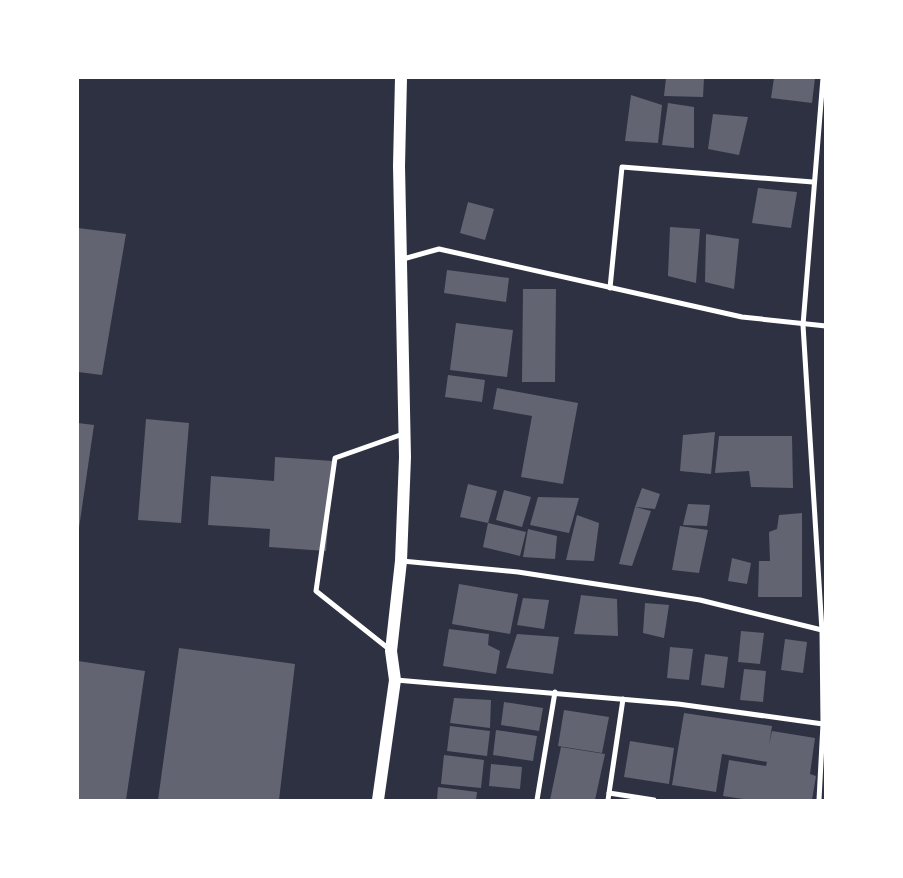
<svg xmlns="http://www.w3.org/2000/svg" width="903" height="878" font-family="'Alegreya Sans',sans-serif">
	<rect width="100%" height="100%" fill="#2d3142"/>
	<!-- building -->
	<g fill="#626471">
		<polygon points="666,78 704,78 703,97 664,96"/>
		<polygon points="774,78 815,78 812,103 771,98"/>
		<polygon points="631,95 662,105 658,143 625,141"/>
		<polygon points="668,103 694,107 694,148 662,145"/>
		<polygon points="713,114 748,117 739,155 708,149"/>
		<polygon points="758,188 797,192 791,228 752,223"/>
		<polygon points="468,202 494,209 485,240 460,233"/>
		<polygon points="670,227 700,229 696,283 668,276"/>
		<polygon points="78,228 126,234 102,375 78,372"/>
		<polygon points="706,234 739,239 734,289 705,282"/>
		<polygon points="447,270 509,278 506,302 444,293"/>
		<polygon points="523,289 556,289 555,382 522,382"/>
		<polygon points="456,323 513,330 507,377 450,370"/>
		<polygon points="448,375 485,380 482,402 445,397"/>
		<polygon points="497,388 578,403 563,484 521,477 532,416 493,409"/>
		<polygon points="146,419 189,423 181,523 138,520"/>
		<polygon points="78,423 94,425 79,528 78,528"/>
		<polygon points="715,432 711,474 680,471 683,435"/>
		<polygon points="719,436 792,436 793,488 751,487 749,471 715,473"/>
		<polygon points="275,457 333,461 326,551 269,547 270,529 208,525 211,476 274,481"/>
		<polygon points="468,484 497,491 488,523 460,517"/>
		<polygon points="642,488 660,494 655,509 635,507"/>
		<polygon points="504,490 531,497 522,527 496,520"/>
		<polygon points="538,497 579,498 569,533 530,525"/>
		<polygon points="688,504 710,505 707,526 683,525"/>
		<polygon points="635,507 651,511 632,566 619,564"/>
		<polygon points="802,513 802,597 758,597 759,561 770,561 769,532 777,529 779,515"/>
		<polygon points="577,515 599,523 594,561 566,560"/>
		<polygon points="488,523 526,532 520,556 483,547"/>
		<polygon points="680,526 708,530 699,573 672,570"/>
		<polygon points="528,529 557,536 555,559 523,557"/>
		<polygon points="732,558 751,563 747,584 728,581"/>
		<polygon points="459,584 518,594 510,634 452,624"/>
		<polygon points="581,595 617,599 618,636 574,634"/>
		<polygon points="523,598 549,600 544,629 517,625"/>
		<polygon points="645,603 669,605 664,638 643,633"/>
		<polygon points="449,629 489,634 488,645 500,651 496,674 443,666"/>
		<polygon points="741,631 764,633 760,664 738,662"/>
		<polygon points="517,634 559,637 553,674 506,668"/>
		<polygon points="785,639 807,642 803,673 781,670"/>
		<polygon points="670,647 693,649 689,680 667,678"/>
		<polygon points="179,648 295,664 279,800 158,800"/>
		<polygon points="705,654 728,657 724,688 701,685"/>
		<polygon points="78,661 145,671 126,800 78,800"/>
		<polygon points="744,669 766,671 763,702 740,700"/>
		<polygon points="454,698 491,700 490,728 450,723"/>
		<polygon points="504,702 543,708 539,731 501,725"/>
		<polygon points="564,710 609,717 602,753 558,746"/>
		<polygon points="684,713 772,726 769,745 772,731 815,738 810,774 816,776 812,800 750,800 723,796 729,760 766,766 767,762 722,754 716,792 672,785"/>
		<polygon points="450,726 490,731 487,756 447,751"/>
		<polygon points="496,730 537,736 533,761 493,755"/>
		<polygon points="630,741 674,748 669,784 624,777"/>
		<polygon points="561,747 605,754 595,800 550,800"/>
		<polygon points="444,755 484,760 481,788 441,784"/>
		<polygon points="491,764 522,767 520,789 489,786"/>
		<polygon points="438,787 477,792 476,800 437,800"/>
	</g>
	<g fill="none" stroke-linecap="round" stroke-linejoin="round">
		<!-- minor -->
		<g stroke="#fff" stroke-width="5">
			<polyline points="403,259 439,249 742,317 826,326"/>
			<polyline points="610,288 622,167 813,182"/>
			<polyline points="402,561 518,572 700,600 826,631"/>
			<polyline points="389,649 316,591 335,458 403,434"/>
			<polyline points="396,680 678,704 823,724"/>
			<polyline points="609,793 654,800"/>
			<polyline points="537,800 555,692"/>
			<polyline points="608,800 623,699"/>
			<polyline points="819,800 823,724 822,631 803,325 823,78"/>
		</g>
		<!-- primary -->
		<polyline stroke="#fff" stroke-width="12" points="378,800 395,680 391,651 401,561 405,457 399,166 401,78"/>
	</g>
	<!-- border -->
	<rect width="903" height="878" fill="none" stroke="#ffffff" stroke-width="158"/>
</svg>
